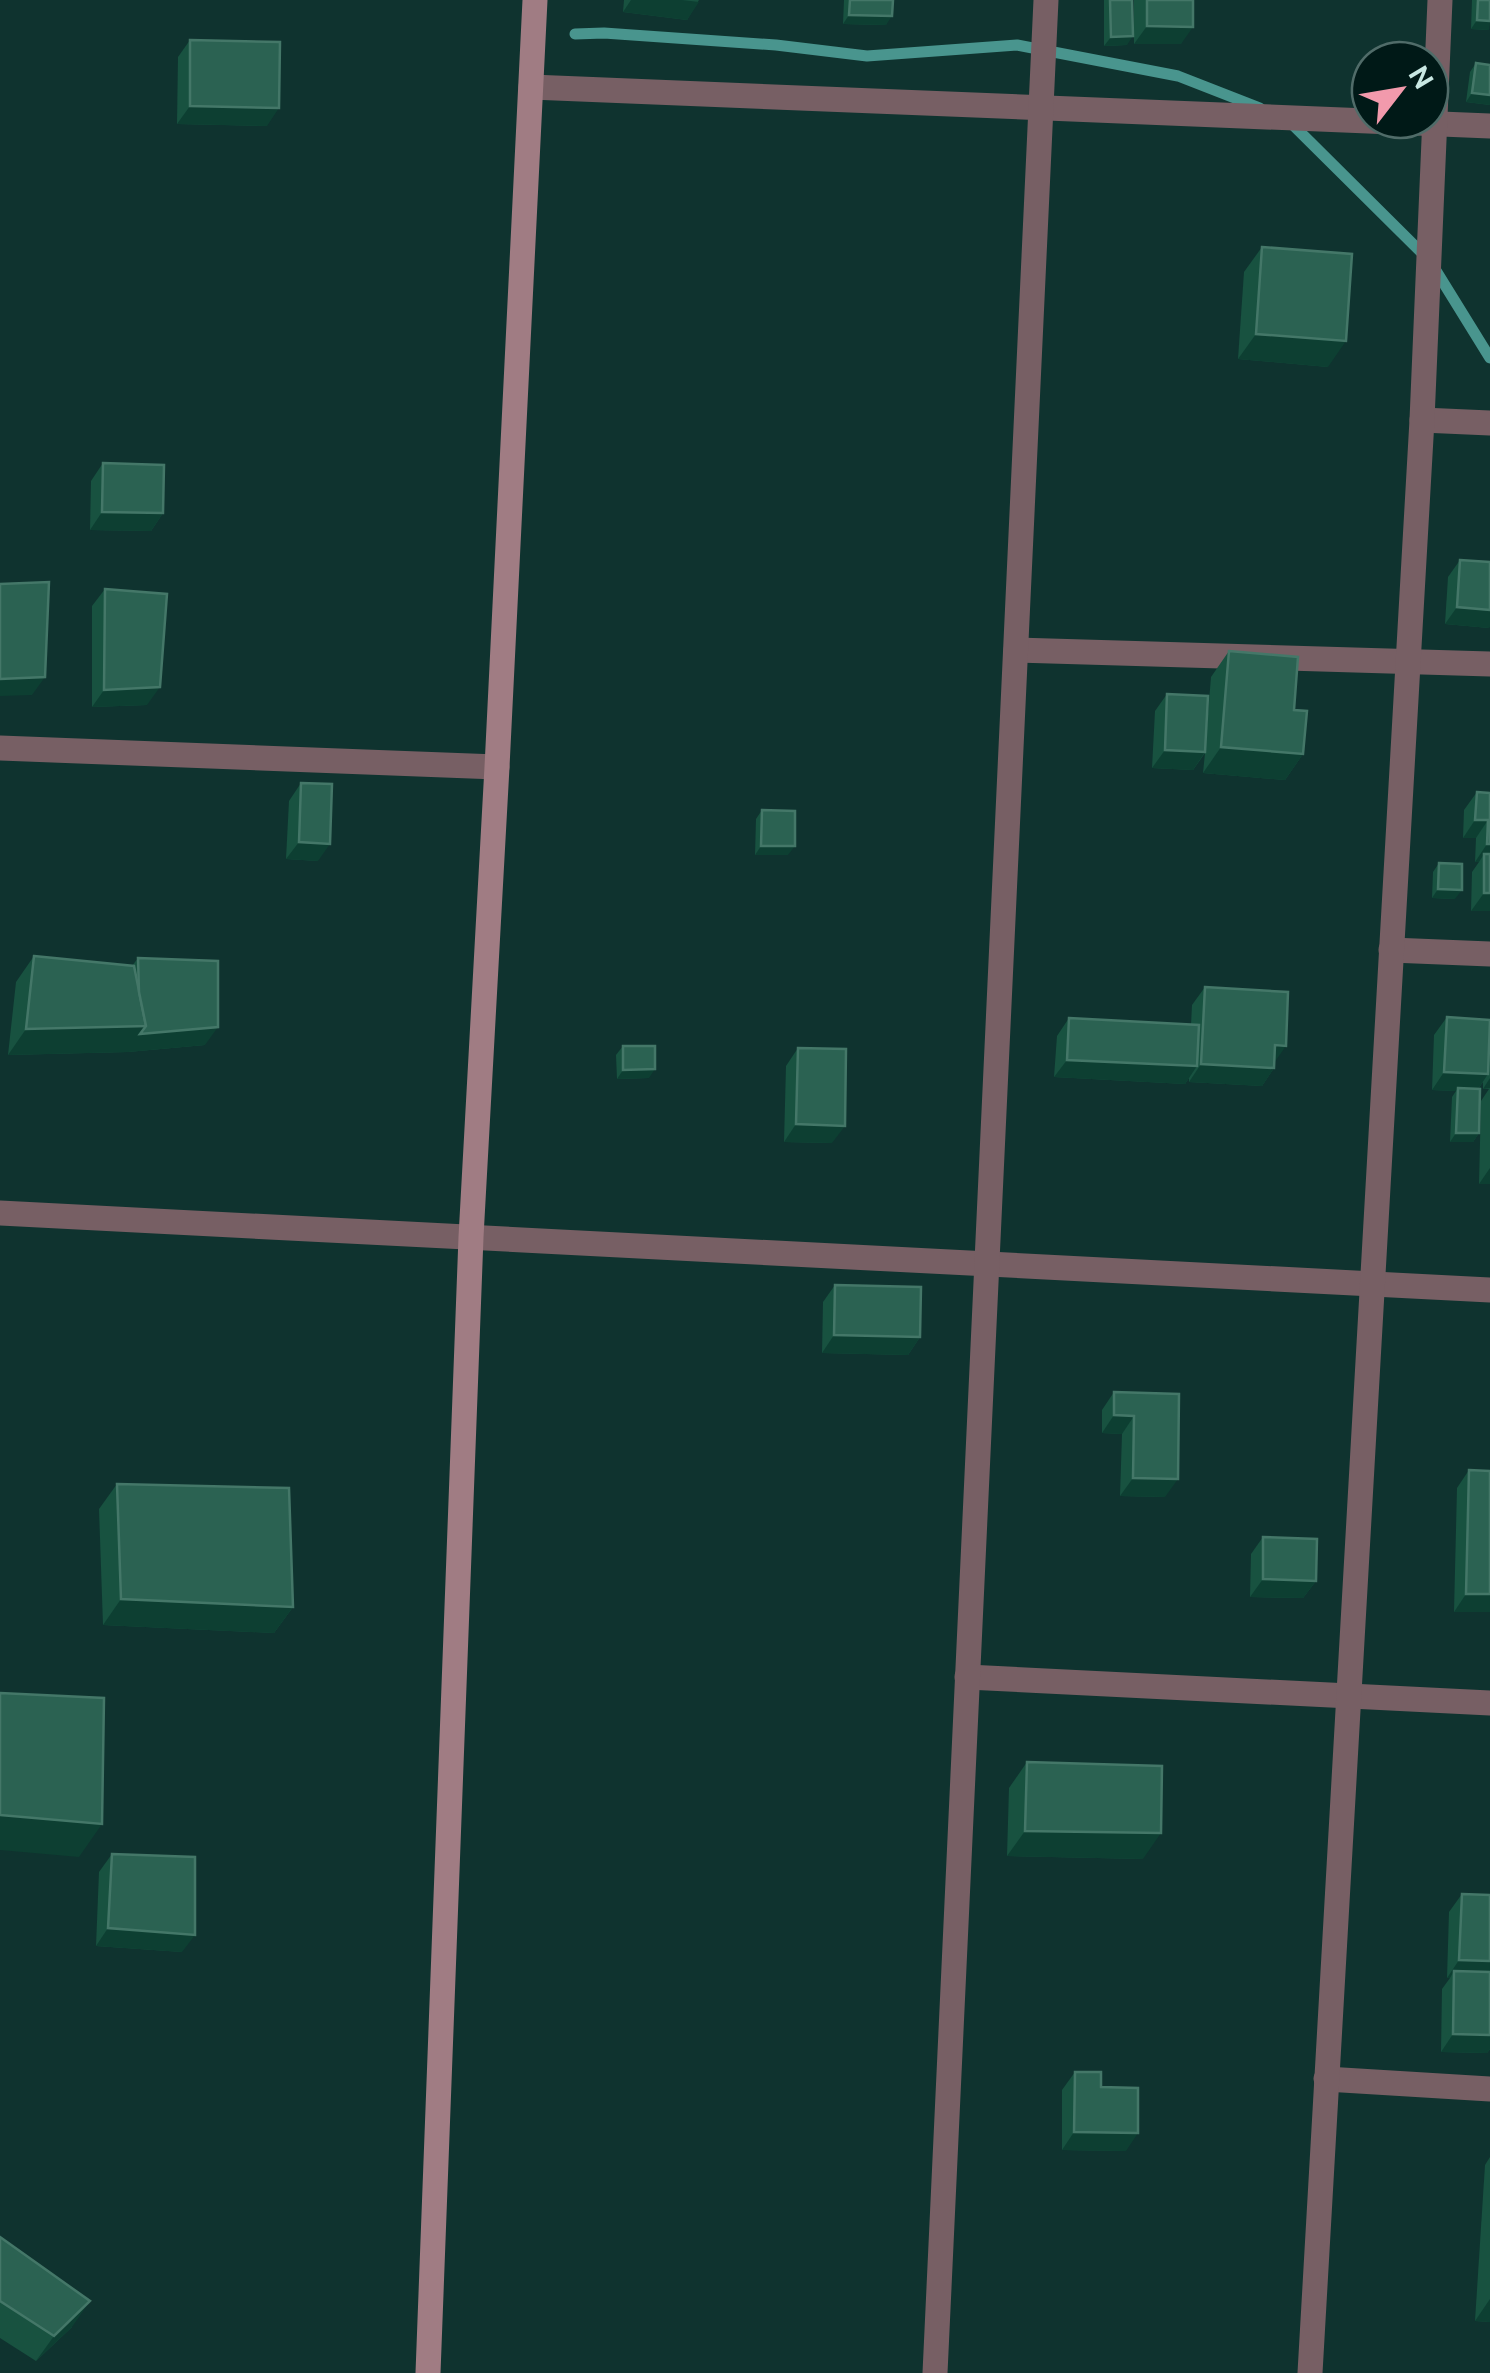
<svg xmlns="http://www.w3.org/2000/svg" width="1490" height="2373" font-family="Ubuntu,sans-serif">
	<rect width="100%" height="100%" fill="#0f332f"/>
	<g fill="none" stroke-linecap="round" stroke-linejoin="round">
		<!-- stream -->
		<g stroke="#49958e" stroke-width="11">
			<polyline points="575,34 604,33 776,45 867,56 1017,45 1178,76 1260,108"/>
			<polyline points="1290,122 1430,261 1490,358"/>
		</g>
		<!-- street -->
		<g stroke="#775f64" stroke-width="25">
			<polyline points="531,87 1490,126"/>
			<polyline points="1422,420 1490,423"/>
			<polyline points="1016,650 1490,664"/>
			<polyline points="0,748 497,767"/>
			<polyline points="1391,950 1490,954"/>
			<polyline points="0,1213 1490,1290"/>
			<polyline points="967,1677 1490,1703"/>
			<polyline points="1326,2079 1490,2089"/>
			<polyline points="935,2373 1046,0"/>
			<polyline points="1310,2373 1422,420 1440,0"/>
		</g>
		<!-- secondary -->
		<polyline stroke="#a07c83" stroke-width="25" points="428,2373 471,1237 497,767 535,0"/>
	</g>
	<!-- wall -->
	<g fill="#185240">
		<polygon points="624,0 699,0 687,20 623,12"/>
		<polygon points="844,0 893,0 886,25 843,24"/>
		<polygon points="1104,0 1132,0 1127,45 1104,46"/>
		<polygon points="1134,0 1193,0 1181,44 1134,44"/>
		<polygon points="1472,0 1490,0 1489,30 1471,29"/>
		<polygon points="190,40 267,126 177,124 178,57"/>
		<polygon points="1476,63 1490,78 1490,105 1466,102 1470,72"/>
		<polygon points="1262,247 1328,367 1238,359 1244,272"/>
		<polygon points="103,463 163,513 151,531 90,530 91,481"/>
		<polygon points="1460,560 1490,562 1489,628 1445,624 1448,577"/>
		<polygon points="105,589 147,705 92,707 92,606"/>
		<polygon points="1229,651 1294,710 1303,754 1285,780 1203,773 1205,753 1193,770 1152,768 1155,711 1167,694 1206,738 1211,677"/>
		<polygon points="301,783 318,861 286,859 289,801"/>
		<polygon points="1477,792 1490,793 1490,911 1471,911 1472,872 1479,862 1475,862 1476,838 1463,838 1464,810"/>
		<polygon points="762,810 788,855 755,855 756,819"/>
		<polygon points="1439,863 1455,899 1432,898 1433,872"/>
		<polygon points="34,956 132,966 138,958 205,1045 128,1052 8,1055 16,982"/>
		<polygon points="1205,987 1274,1062 1274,1068 1262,1086 1189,1082 1189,1078 1185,1084 1054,1077 1057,1036 1069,1018 1191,1025 1192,1005"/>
		<polygon points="1447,1017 1490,1020 1490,1184 1479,1184 1481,1101 1489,1089 1483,1089 1483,1082 1478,1089 1479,1133 1473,1142 1450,1142 1452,1097 1456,1091 1432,1090 1434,1035"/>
		<polygon points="623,1046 649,1078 617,1079 616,1055"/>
		<polygon points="798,1048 832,1143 784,1142 786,1066"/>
		<polygon points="835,1285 920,1337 908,1355 822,1353 823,1302"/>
		<polygon points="1114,1392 1179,1394 1165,1497 1120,1496 1122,1434 1102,1433 1102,1410"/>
		<polygon points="1469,1470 1490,1471 1490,1612 1454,1612 1457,1488"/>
		<polygon points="117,1484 293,1607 274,1633 103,1625 99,1509"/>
		<polygon points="1263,1537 1316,1581 1303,1598 1250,1597 1251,1554"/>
		<polygon points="1027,1762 1143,1859 1007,1856 1009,1788"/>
		<polygon points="112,1854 182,1952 96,1946 99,1872"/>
		<polygon points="1462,1894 1490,1895 1490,2049 1487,2053 1441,2052 1442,1989 1450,1978 1447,1978 1449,1912"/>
		<polygon points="1075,2072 1101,2087 1126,2151 1062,2150 1062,2090"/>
		<polygon points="1490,2157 1490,2322 1475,2321 1485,2165"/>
		<polygon points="0,2237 72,2327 36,2361 0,2338"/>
	</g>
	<!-- shaded-wall -->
	<g fill="#0d3f32">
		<polygon points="631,0 682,0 699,2 687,20 623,12"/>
		<polygon points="849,15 892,16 886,25 843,24"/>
		<polygon points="1477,20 1490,21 1489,30 1471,29"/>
		<polygon points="1147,26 1193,27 1181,44 1134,44"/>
		<polygon points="1133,36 1127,45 1104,46 1111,37"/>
		<polygon points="1472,93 1490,95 1490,105 1466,102"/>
		<polygon points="190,106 279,108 267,126 177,124"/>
		<polygon points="1256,334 1346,341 1328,367 1238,359"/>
		<polygon points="102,512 163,513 151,531 90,530"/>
		<polygon points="1457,607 1490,610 1490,627 1489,628 1445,624"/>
		<polygon points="45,677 32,695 0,696 0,679"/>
		<polygon points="160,687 147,705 92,707 104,690"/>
		<polygon points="1221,747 1303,754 1285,780 1203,773"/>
		<polygon points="1165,750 1205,752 1193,770 1152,768"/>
		<polygon points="1475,820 1488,820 1476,838 1463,838"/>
		<polygon points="299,842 330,844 318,861 286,859"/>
		<polygon points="1487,844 1490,844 1490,862 1484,854 1479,862 1475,862"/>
		<polygon points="761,846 795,846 788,855 755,855"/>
		<polygon points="1438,889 1462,890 1455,899 1432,898"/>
		<polygon points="1484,893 1490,893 1490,911 1471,911"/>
		<polygon points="146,1026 218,1027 205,1045 128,1052 8,1055 26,1029"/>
		<polygon points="1275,1045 1286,1046 1274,1063"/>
		<polygon points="1067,1060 1197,1066 1185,1084 1054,1077"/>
		<polygon points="1201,1064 1274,1068 1262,1086 1189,1082"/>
		<polygon points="655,1069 649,1078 617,1079 623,1070"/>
		<polygon points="1444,1072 1488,1074 1476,1092 1458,1088 1456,1091 1432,1090"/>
		<polygon points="1490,1078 1490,1088 1483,1089"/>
		<polygon points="796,1124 845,1126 832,1143 784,1142"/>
		<polygon points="1456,1133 1479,1133 1473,1142 1450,1142"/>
		<polygon points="1490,1168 1490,1184 1479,1184"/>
		<polygon points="834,1335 920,1337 908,1355 822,1353"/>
		<polygon points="1114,1415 1134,1416 1122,1434 1102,1433"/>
		<polygon points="1133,1478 1178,1479 1165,1497 1120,1496"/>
		<polygon points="1263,1579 1316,1581 1303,1598 1250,1597"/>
		<polygon points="1466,1594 1490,1594 1490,1612 1454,1612"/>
		<polygon points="121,1599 293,1607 274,1633 103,1625"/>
		<polygon points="0,1815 102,1824 79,1857 0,1850"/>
		<polygon points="1025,1831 1161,1833 1143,1859 1007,1856"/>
		<polygon points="108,1928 195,1935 182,1952 96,1946"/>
		<polygon points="1459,1960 1490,1961 1490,1980 1454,1971 1450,1978 1447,1978"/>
		<polygon points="1453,2034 1490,2035 1490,2049 1487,2053 1441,2052"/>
		<polygon points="1074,2132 1138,2133 1126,2151 1062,2150"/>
		<polygon points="1490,2299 1490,2322 1475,2321"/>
		<polygon points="90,2301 72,2327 36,2361 54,2336"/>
	</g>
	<!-- building -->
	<g fill="#2b6252" stroke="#447768" stroke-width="2.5">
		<polygon points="850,0 893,0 892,16 849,15"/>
		<polygon points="1110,0 1132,0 1133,36 1111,37"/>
		<polygon points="1147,0 1193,0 1193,27 1147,26"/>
		<polygon points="1478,0 1490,0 1490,21 1477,20"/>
		<polygon points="190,40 280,42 279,108 190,106"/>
		<polygon points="1476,63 1490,65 1490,95 1472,93"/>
		<polygon points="1262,247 1352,254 1346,341 1256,334"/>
		<polygon points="103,463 164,465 163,513 102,512"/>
		<polygon points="1460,560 1490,562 1490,610 1457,607"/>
		<polygon points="49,582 45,677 0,679 0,584"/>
		<polygon points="105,589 167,594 160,687 104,690"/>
		<polygon points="1229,651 1298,657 1294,710 1307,711 1303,754 1221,747"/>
		<polygon points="1167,694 1208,696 1205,752 1165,750"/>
		<polygon points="301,783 332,784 330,844 299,842"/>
		<polygon points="1477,792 1490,793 1490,844 1487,844 1488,820 1475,820"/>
		<polygon points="762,810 795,811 795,846 761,846"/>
		<rect x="1484" y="854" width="6" height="39"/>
		<polygon points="1439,863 1462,864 1462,890 1438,889"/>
		<polygon points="34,956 134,966 146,1026 26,1029"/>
		<polygon points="138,958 218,961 218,1027 140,1034 146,1026 139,992"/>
		<polygon points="1205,987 1288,992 1286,1046 1275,1045 1274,1068 1201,1064"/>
		<polygon points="1447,1017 1490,1020 1488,1074 1444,1072"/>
		<polygon points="1069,1018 1199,1025 1197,1066 1067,1060"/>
		<polygon points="623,1046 655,1046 655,1069 623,1070"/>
		<polygon points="798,1048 846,1049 845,1126 796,1124"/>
		<polygon points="1458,1088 1480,1089 1479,1133 1456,1133"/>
		<polygon points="835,1285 921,1287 920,1337 834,1335"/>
		<polygon points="1114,1392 1179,1394 1178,1479 1133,1478 1134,1416 1114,1415"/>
		<polygon points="1469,1470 1490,1471 1490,1594 1466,1594"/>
		<polygon points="117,1484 289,1488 293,1607 121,1599"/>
		<polygon points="1263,1537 1317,1539 1316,1581 1263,1579"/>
		<polygon points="0,1693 104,1698 102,1824 0,1815"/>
		<polygon points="1027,1762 1162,1766 1161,1833 1025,1831"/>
		<polygon points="112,1854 195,1857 195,1935 108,1928"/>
		<polygon points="1462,1894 1490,1895 1490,1961 1459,1960"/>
		<polygon points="1454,1971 1490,1972 1490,2035 1453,2034"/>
		<polygon points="1075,2072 1101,2072 1101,2087 1138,2088 1138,2133 1074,2132"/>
		<polygon points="0,2237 90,2301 54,2336 0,2301"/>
	</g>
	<!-- north arrow -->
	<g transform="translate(1400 90) rotate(59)"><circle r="48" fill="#001917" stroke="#506c69" stroke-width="2.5"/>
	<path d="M0-8L18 38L0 25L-18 38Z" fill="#f29aac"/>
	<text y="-15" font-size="28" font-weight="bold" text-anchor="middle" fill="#c8e8e3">N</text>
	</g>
</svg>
